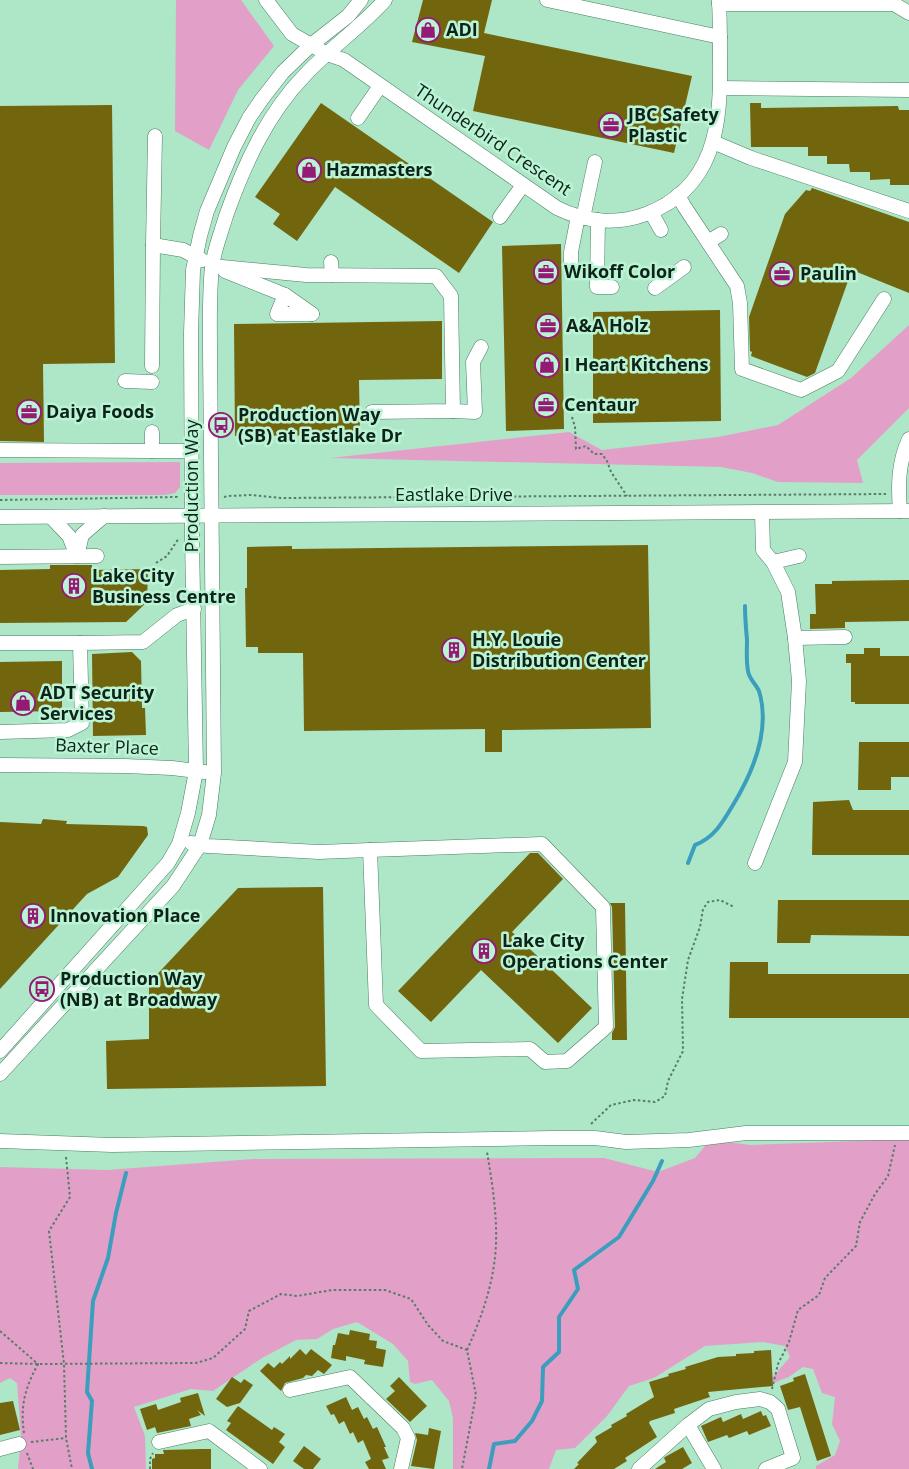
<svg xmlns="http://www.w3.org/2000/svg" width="909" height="1469" font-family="'Open Sans',sans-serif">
	<rect width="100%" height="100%" fill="#aee6c8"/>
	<!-- green -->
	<g fill="#e2a0c9">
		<polygon points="176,0 241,0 274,46 238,90 209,150 175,131"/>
		<polygon points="909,325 909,408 857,460 863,483 778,482 752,473 721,467 330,458 569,432 602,450 718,437 778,425 851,378"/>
		<polygon points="180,462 180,487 175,493 165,495 0,495 0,463"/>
		<polygon points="909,1139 909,1469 816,1469 816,1466 835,1455 840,1441 832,1424 835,1397 822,1393 813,1369 803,1367 789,1377 773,1383 772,1378 790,1357 785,1346 763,1342 705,1346 654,1378 629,1386 607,1416 575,1448 556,1450 549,1469 453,1469 453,1418 449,1401 432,1380 415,1384 410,1382 408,1361 393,1344 357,1322 333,1329 317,1339 296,1340 262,1358 213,1391 191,1389 134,1407 145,1436 146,1469 18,1469 21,1436 17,1383 10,1378 0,1383 0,1167 107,1170 253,1159 604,1158 658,1172 695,1158 710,1140 751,1145"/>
	</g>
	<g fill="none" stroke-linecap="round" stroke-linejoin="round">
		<!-- stream -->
		<g stroke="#3a9ebc" stroke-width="4">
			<path d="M688 863 695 845C714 838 723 822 733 805 753 772 771 730 759 691 756 684 749 679 748 671 746 660 747 651 747 640 746 629 745 618 745 606"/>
			<polyline points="92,1469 88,1453 92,1401 87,1392 93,1301 108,1258 116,1213 126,1173"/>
			<polyline points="489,1469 494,1444 515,1441 532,1421 542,1401 543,1367 559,1352 559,1317 578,1289 574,1270 619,1237 653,1181 662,1161"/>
		</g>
	</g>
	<!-- building -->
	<g fill="#71660e">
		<polygon points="423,0 492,0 484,33 692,76 674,153 473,111 485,56 412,42"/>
		<polygon points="321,103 493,222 459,273 335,187 297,241 273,224 280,214 255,197"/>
		<polygon points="750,103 761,103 761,108 898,106 899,110 909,110 909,185 890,185 890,179 870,180 870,172 850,172 849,164 827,164 827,156 808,156 808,147 751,147"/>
		<polygon points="112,105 115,363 43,364 44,442 0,441 0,106"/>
		<polygon points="812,188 909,222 909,293 852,270 815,373 807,377 751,356 752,352 750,351 749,317 785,214 806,190 810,191"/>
		<polygon points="561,244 564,429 506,431 502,246"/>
		<polygon points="720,310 721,421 593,423 593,312"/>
		<polygon points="442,321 442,379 359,380 360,435 235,436 234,324"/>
		<polygon points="648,545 651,728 502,730 502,752 485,752 485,729 304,731 303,653 258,653 258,647 246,647 245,588 247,588 247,547 292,546 292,549"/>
		<polygon points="50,565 92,565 92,570 148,569 147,602 126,622 0,623 0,570 50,569"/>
		<polygon points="909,580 909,621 845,622 845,628 810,629 810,614 816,614 815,584 832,584 832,581"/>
		<polygon points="864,648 880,648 880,656 909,656 909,704 855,704 855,702 851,702 851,663 846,663 846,654 864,654"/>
		<polygon points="132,652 141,661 142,708 145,708 146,735 93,736 92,654"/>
		<polygon points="62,661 62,711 0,712 0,662"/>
		<polygon points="859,742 909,742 909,777 891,777 891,790 858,790"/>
		<polygon points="849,800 853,810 909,810 909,855 812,855 813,802"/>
		<polygon points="43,819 67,821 66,824 143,826 147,827 148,835 118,877 87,894 0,989 0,822 41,824"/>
		<polygon points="530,853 538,853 563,879 512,932 592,1008 558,1043 481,970 431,1022 398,991"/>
		<polygon points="323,887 326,1086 107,1089 106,1041 149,1039 149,983 238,888"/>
		<polygon points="778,900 909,900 909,936 811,935 810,943 777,943"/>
		<polygon points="610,903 625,903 627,1040 612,1040 612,1033 615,1027 612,907"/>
		<polygon points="730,962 768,962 768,974 909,974 909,1018 729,1018"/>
		<polygon points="350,1330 370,1334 369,1340 377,1341 376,1348 386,1350 383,1367 364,1364 365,1360 346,1356 346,1361 331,1358 333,1345 335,1345 338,1333 349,1335"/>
		<polygon points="300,1349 306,1355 311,1349 332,1365 324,1374 318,1370 312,1376 306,1375 303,1378 285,1383 281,1391 260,1371 268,1363 274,1368 280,1362 282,1364 290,1356 290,1359"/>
		<polygon points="771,1350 773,1386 708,1392 710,1397 674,1409 675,1413 650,1421 649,1423 657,1437 625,1458 627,1461 614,1469 574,1469 579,1464 577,1463 597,1442 595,1437 612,1427 611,1425 627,1416 626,1414 654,1397 649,1382 669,1376 668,1374 686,1369 685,1367 718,1357 736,1356 736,1354 754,1353 754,1351"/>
		<polygon points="805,1374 831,1456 817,1461 800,1407 788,1410 780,1386 794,1381 793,1378"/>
		<polygon points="232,1377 241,1383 244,1379 253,1385 240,1403 227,1407 216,1399"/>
		<polygon points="399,1377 427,1406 410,1422 386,1399 395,1391 390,1386"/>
		<polygon points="198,1393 205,1416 197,1410 201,1415 189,1419 191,1426 157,1433 155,1427 147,1430 140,1409 156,1404 158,1410 181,1402 180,1398"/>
		<polygon points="346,1397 352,1410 358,1407 364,1419 367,1417 373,1429 377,1427 386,1447 384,1447 389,1458 382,1460 386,1469 369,1469 365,1462 371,1459 363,1440 358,1443 353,1432 350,1434 344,1421 339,1424 334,1414 331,1415 326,1406"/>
		<polygon points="13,1401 20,1430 0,1435 0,1403"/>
		<polygon points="238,1406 272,1430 274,1427 285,1434 279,1442 285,1447 273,1464 226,1430 231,1423 227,1421"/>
		<polygon points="761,1411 763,1416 766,1415 771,1426 749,1435 747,1431 729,1438 727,1435 708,1442 701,1426 721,1417 723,1422 741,1414 743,1419"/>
		<polygon points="429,1428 441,1431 434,1469 411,1466 417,1440 415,1433 428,1435"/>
		<polygon points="304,1446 321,1459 313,1469 304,1469 293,1461"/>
		<polygon points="683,1447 692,1463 682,1469 655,1469 666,1462 664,1458 665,1457"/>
		<polygon points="201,1449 211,1449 211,1469 152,1469 152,1459 155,1458 155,1454 164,1454 163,1450"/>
	</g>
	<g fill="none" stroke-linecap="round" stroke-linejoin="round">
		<defs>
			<g id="minor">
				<path d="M266 0 292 34 327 54 344 60 557 208C585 222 617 225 646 214 715 188 721 125 720 61 720 41 720 20 719 0"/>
				<polyline points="547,0 720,37"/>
				<polyline points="719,4 894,4 909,13"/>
				<polyline points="720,88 909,90"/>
				<polyline points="358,118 380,86"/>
				<polyline points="713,142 751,158 909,211"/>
				<polyline points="678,195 684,206 737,286 740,303 742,369 801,390 838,371 884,299"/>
				<polyline points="651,212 661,230"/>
				<polyline points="500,217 523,185"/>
				<polyline points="583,218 595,162"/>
				<polyline points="598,220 597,287 612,287"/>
				<polyline points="708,242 721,234"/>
				<polyline points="153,245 155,136"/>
				<polyline points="331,262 332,275"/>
				<polyline points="571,262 571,252 578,216"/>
				<polyline points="212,266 306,275 436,276 451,296 453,411 372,412"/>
				<polyline points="225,271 285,295 312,314"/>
				<polyline points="655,288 684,267"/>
				<polyline points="285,295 277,314 312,314"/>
				<polyline points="152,366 153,245 183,250 202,260"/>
				<polyline points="125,381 152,382"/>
				<polyline points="453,411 475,412 473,362 481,347"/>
				<polyline points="152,432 152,451 192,451"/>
				<polyline points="0,450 152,451"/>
				<path d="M900 511C898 486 898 463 909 439"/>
				<polyline points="0,517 909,511"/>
				<polyline points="51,517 69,536 77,556"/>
				<polyline points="77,556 82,535 104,516"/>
				<polyline points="0,557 97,556"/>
				<polyline points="773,562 799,556"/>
				<polyline points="795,638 845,637"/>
				<polyline points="0,643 80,643"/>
				<polyline points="0,732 68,730 82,723 80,643 143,642 177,615 194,609"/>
				<polyline points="0,765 125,766 172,768 205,772"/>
				<polyline points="191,843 208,846 319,852 370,850"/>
				<polygon points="542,844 603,907 606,1027 567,1061 545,1062 530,1049 421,1051 376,1005 370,850"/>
				<polyline points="755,863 795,762 799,681 795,638 788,592 773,562 763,550 762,513"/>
				<polyline points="0,1051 168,863 179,844 188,813 196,771 192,537 191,333 193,270 200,236 207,211 234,147 249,118 262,99 283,72 311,45 348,16 361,0"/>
				<path d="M0 1074 173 886 200 845 209 815 214 773 210 351C210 323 209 295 212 267 214 250 221 233 226 216 244 165 267 114 305 75 330 48 361 27 385 0"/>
				<polyline points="0,1141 112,1145 552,1138 595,1138 626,1142 689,1140 746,1133 909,1133"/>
				<polyline points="290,1390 350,1377 403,1428 408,1438 401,1469"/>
				<polyline points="688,1425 714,1469"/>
				<polyline points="159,1442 209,1431 260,1469"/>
				<polyline points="0,1449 19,1444"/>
				<polyline points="639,1469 688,1425 709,1409 736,1402 760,1399 770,1402 778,1409 793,1458 766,1469"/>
			</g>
		</defs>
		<!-- minor casing -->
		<use href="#minor" stroke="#497e64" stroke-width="15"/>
		<!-- path -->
		<g stroke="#577c69" stroke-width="2" stroke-dasharray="2.5 2.5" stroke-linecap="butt">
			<polyline points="572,417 575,427 576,449 586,446 594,454 602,454 607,461 611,472 627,496"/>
			<polyline points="224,497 228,496 251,495 282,498 886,494"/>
			<polyline points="0,500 177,497 179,499"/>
			<polyline points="156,563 167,556 179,538"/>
			<polyline points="591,1124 611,1105 634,1100 655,1102 665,1096 668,1081 683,1051 682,999 688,960 700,927 703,909 708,902 720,900 734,907"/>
			<polyline points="66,1157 70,1197 49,1231 64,1364 66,1438 72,1469"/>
			<path d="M0 1331 38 1364C25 1388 20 1406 24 1433"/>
			<path d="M467 1350C482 1317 495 1279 496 1243 497 1213 492 1182 487 1152"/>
			<polyline points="0,1363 38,1364 196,1363 213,1358 245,1329 249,1311 281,1294 297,1296 332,1290 385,1290 411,1299 428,1325 443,1341 467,1350 476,1395 462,1469"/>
			<polyline points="772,1389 778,1364 789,1342 798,1310 819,1295 825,1278 856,1246 860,1222 875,1194 888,1176 895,1145"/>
			<polyline points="31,1442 66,1438"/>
			<polyline points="27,1453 33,1469"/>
			<polyline points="150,1469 150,1459 153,1453"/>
		</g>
		<!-- minor -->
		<use href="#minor" stroke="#fff" stroke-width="14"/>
	</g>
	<!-- icons -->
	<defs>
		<symbol id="shop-ring" viewBox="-11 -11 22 22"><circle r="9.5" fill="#bbf3d5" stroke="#951a75" stroke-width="1.5"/><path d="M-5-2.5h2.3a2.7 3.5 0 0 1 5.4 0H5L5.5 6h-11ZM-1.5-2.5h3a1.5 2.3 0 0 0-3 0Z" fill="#951a75"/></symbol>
		<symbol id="office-ring" viewBox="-11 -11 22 22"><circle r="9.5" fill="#bbf3d5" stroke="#951a75" stroke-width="1.5"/><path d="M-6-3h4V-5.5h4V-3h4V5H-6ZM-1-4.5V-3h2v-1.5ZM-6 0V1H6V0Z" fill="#951a75"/></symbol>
		<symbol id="bus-ring" viewBox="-11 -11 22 22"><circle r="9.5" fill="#bbf3d5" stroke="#951a75" stroke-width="1.5"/><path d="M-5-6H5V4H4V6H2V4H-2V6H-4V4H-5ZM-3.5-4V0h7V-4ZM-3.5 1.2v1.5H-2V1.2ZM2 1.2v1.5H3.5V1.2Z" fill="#951a75"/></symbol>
		<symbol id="building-ring" viewBox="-11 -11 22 22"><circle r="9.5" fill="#bbf3d5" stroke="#951a75" stroke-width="1.5"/><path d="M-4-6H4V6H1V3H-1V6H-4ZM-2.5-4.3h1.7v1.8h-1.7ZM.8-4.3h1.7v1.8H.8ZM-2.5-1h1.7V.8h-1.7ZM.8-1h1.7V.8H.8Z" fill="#951a75"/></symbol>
	</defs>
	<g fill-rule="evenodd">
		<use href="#shop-ring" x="414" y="16" width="28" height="28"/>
		<use href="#office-ring" x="597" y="111" width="28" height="28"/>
		<use href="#shop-ring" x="295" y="156" width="28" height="28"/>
		<use href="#office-ring" x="532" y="258" width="28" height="28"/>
		<use href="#office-ring" x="768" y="260" width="28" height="28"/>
		<use href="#office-ring" x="534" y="312" width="28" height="28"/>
		<use href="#shop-ring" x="533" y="351" width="28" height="28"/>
		<use href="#office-ring" x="532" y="391" width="28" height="28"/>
		<use href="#office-ring" x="15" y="398" width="28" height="28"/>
		<use href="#bus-ring" x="207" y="411" width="28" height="28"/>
		<use href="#building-ring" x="60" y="572" width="28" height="28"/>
		<use href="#building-ring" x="440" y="636" width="28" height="28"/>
		<use href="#shop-ring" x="9" y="689" width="28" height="28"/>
		<use href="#building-ring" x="19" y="902" width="28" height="28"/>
		<use href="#building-ring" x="470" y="937" width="28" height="28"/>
		<use href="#bus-ring" x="28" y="975" width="28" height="28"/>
	</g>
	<g text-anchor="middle" stroke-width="5" stroke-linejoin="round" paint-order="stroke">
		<!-- poi labels -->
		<g font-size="18" font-weight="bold" fill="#0d2319" stroke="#bbf3d5" text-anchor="start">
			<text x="446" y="36">ADI</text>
			<text x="628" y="121">JBC Safety<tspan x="628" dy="21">Plastic</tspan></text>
			<text x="326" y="176">Hazmasters</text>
			<text x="564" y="278">Wikoff Color</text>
			<text x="800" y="280">Paulin</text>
			<text x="566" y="332">A&amp;A Holz</text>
			<text x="564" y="371">I Heart Kitchens</text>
			<text x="564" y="411">Centaur</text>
			<text x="46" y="418">Daiya Foods</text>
			<text x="238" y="421">Production Way<tspan x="238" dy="21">(SB) at Eastlake Dr</tspan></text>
			<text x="92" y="582">Lake City<tspan x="92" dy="21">Business Centre</tspan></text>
			<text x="472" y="646">H.Y. Louie<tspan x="472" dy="21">Distribution Center</tspan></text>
			<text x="40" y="699">ADT Security<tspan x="40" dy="21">Services</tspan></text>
			<text x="50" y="922">Innovation Place</text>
			<text x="502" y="947">Lake City<tspan x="502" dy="21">Operations Center</tspan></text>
			<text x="60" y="985">Production Way<tspan x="60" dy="21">(NB) at Broadway</tspan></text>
		</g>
		<!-- street labels -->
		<g font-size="18" fill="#0d2319" stroke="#bbf3d5">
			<text transform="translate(493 140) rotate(34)" y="6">Thunderbird Crescent</text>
			<text transform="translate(192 486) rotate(-90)" y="6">Production Way</text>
			<text x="454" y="501">Eastlake Drive</text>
			<text transform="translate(107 747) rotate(2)" y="6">Baxter Place</text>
		</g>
	</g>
</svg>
